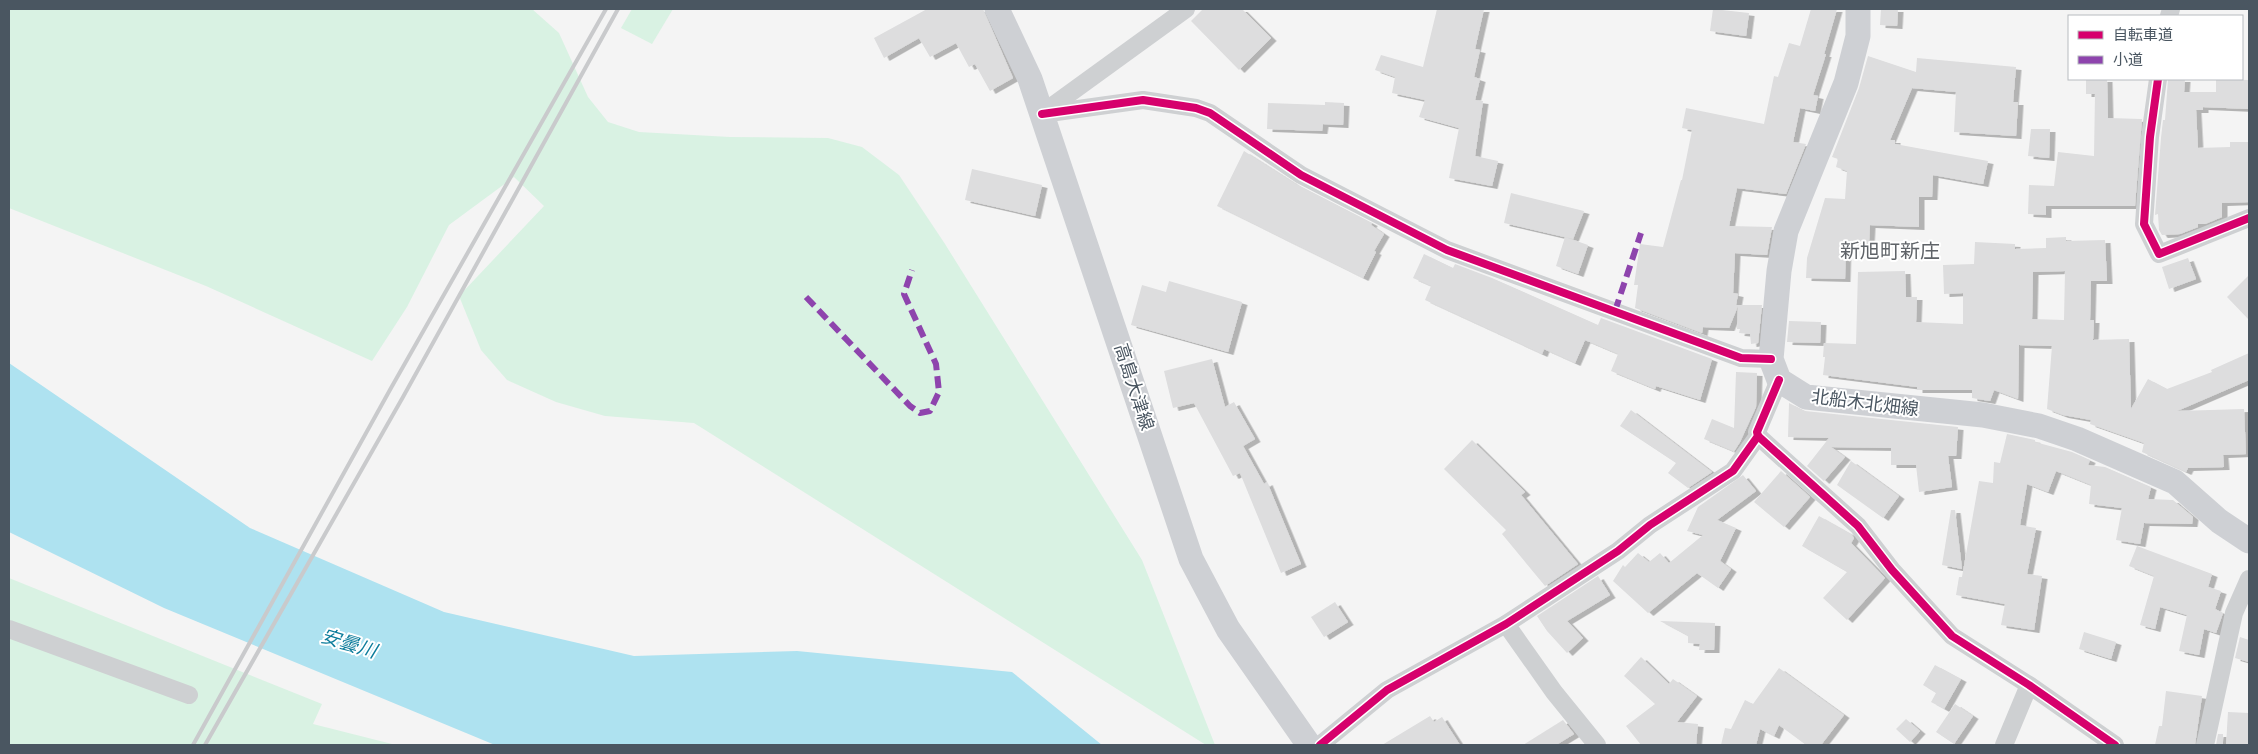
<svg xmlns="http://www.w3.org/2000/svg" width="2258" height="754" font-family="'Exo 2','Noto Sans JP',sans-serif">
	<defs>
		<filter id="shadow"><feDropShadow dx="5.5" dy="3" stdDeviation="0" flood-color="#0004"/></filter>
	</defs>
	<rect width="100%" height="100%" fill="#f4f4f4"/>
	<!-- green -->
	<g fill="#d9f2e3">
		<polygon points="9,9 532,9 559,33 588,97 608,122 639,132 730,137 828,138 862,147 899,175 945,244 1142,560 1215,745 1206,745 694,423 605,416 556,402 507,380 481,350 459,296 544,206 514,177 449,225 407,307 372,361 206,286 9,208"/>
		<polygon points="632,9 673,9 652,44 621,28"/>
		<polygon points="9,578 322,704 313,724 396,745 9,745"/>
	</g>
	<!-- water -->
	<polygon fill="#aee2f0" points="9,363 250,528 444,612 634,656 797,651 1012,672 1102,745 495,745 164,608 9,532"/>
	<!-- building -->
	<g fill="#ddddde" fill-rule="evenodd" filter="url(#shadow)">
		<polygon points="927,9 983,9 1013,78 990,91 975,64 969,67 956,43 930,57 919,38 884,58 874,38"/>
		<polygon points="1203,9 1242,9 1271,38 1239,70 1191,21"/>
		<polygon points="1437,9 1484,9 1475,49 1480,50 1474,77 1480,79 1475,100 1483,101 1475,156 1498,161 1492,186 1449,178 1459,128 1419,117 1425,100 1392,93 1395,77 1375,70 1381,55 1423,67"/>
		<polygon points="1713,9 1749,13 1746,36 1710,31"/>
		<polygon points="1811,9 1837,9 1824,54 1826,54 1813,95 1818,96 1815,111 1800,108 1793,142 1806,144 1786,194 1737,188 1729,226 1772,227 1767,255 1735,253 1733,293 1738,294 1736,305 1762,305 1758,343 1751,344 1750,334 1739,333 1740,329 1737,329 1738,306 1729,328 1703,327 1702,333 1635,308 1638,285 1634,285 1640,244 1663,247 1681,180 1682,180 1692,130 1682,128 1686,108 1764,124 1774,76 1778,77 1789,43 1800,46"/>
		<polygon points="1881,9 1898,9 1897,26 1880,25"/>
		<polygon points="1868,56 1916,72 1917,58 2016,67 2013,102 2018,102 2016,136 1954,132 1956,92 1912,88 1890,140 1895,140 1895,144 1988,161 1983,184 1933,175 1932,197 1919,197 1919,227 1870,225 1869,243 1846,242 1845,279 1806,278 1807,258 1825,198 1845,199 1847,171 1836,167 1838,159 1832,157 1859,88"/>
		<polygon points="2086,79 2107,79 2108,118 2142,119 2135,206 2046,206 2046,215 2028,214 2029,185 2054,186 2058,152 2094,156 2095,94 2086,94"/>
		<polygon points="2168,79 2185,79 2184,92 2216,92 2216,79 2249,80 2249,109 2203,107 2203,110 2196,110 2198,148 2230,147 2230,142 2249,142 2249,202 2222,203 2222,217 2205,224 2198,224 2198,227 2180,234 2162,235 2159,230 2158,214 2155,215 2161,138 2163,120 2165,120"/>
		<polygon points="1325,102 1344,103 1343,125 1323,124 1322,131 1267,129 1268,103 1325,105"/>
		<polygon points="2031,129 2050,129 2049,158 2028,156"/>
		<polygon points="1244,151 1296,184 1372,223 1371,225 1384,234 1374,251 1376,252 1363,278 1217,206"/>
		<polygon points="972,169 1042,185 1035,216 965,200"/>
		<polygon points="1511,193 1584,211 1573,239 1504,223"/>
		<polygon points="1565,237 1588,245 1578,274 1556,266"/>
		<path d="M2066 237V241L2105 240 2107 281H2091L2090 320H2094L2093 340 2129 339 2131 409 2148 379 2167 389 2212 372 2211 370 2249 353V380L2177 411 2244 409 2246 454 2223 455 2224 467 2188 468 2186 472 2142 452 2144 443 2090 424 2091 420 2063 415 2047 409 2052 346 2019 345 2018 399 1994 390 1990 401 1972 398V390H1917V387L1823 375 1825 357H1823L1824 343 1856 344 1858 272 1905 271 1906 297H1917L1916 322 1963 324V293L1944 294 1943 265 1974 264 1975 242 2015 244V249L2046 248V238ZM2065 271 2064 320 2032 319 2033 272Z"/>
		<polygon points="1424,254 1453,268 1455,264 1492,278 1598,325 1601,318 1712,359 1700,400 1656,386 1655,389 1611,371 1618,354 1585,340 1575,363 1544,349 1542,354 1425,300 1431,286 1413,278"/>
		<polygon points="2188,258 2196,279 2169,289 2162,267"/>
		<polygon points="2249,275 2249,320 2227,297"/>
		<polygon points="1169,281 1242,302 1228,352 1131,325 1142,285 1166,292"/>
		<polygon points="1789,321 1821,322 1820,343 1787,342"/>
		<polygon points="1212,359 1225,407 1234,402 1255,439 1243,446 1264,484 1267,482 1301,564 1281,573 1240,473 1233,476 1194,403 1173,408 1164,371"/>
		<polygon points="1736,372 1757,373 1756,407 1740,442 1733,453 1733,451 1704,439 1712,419 1734,428"/>
		<polygon points="1789,403 1805,411 1958,427 1956,456 1948,456 1952,487 1919,492 1916,465 1891,465 1891,448 1831,447 1845,457 1824,481 1807,466 1829,438 1788,437"/>
		<polygon points="1631,410 1712,472 1688,488 1668,473 1676,463 1620,426"/>
		<polygon points="2007,434 2035,440 2035,442 2072,452 2090,460 2088,465 2105,467 2151,487 2148,499 2173,500 2193,517 2192,524 2144,523 2140,544 2116,540 2122,508 2089,504 2091,485 2056,471 2048,492 2027,484 2020,525 2036,528 2027,574 2042,576 2034,630 2001,625 2005,604 1956,595 1959,577 1962,577 1979,481 1993,483 1994,462 2000,463"/>
		<polygon points="1472,440 1525,492 1521,495 1578,564 1545,586 1502,534 1506,530 1444,469"/>
		<polygon points="1851,461 1899,496 1883,518 1837,485"/>
		<polygon points="1781,471 1810,497 1784,527 1754,502"/>
		<polygon points="1743,475 1756,491 1717,520 1736,528 1720,561 1731,569 1718,588 1697,573 1648,613 1613,581 1623,565 1625,567 1638,553 1649,562 1660,553 1669,563 1703,535 1687,531 1698,507"/>
		<polygon points="1951,510 1955,510 1962,569 1942,565"/>
		<polygon points="1819,516 1851,534 1854,538 1851,543 1885,578 1847,620 1823,598 1847,572 1802,546"/>
		<polygon points="2137,546 2212,574 2208,587 2221,591 2215,609 2223,613 2216,633 2204,629 2199,655 2179,651 2187,615 2160,607 2155,629 2140,625 2154,576 2129,566"/>
		<polygon points="1598,576 1610,595 1567,621 1583,638 1567,653 1547,631 1537,616"/>
		<polygon points="1335,602 1348,622 1324,637 1311,617"/>
		<polygon points="1660,621 1715,623 1714,650 1699,650 1700,644 1688,643 1688,636"/>
		<polygon points="2084,632 2116,642 2111,659 2079,649"/>
		<polygon points="2240,637 2249,640 2249,662 2235,658"/>
		<polygon points="1641,657 1669,684 1673,679 1697,696 1677,722 1698,724 1696,745 1641,745 1626,726 1655,704 1624,676"/>
		<polygon points="1935,665 1961,679 1944,709 1931,702 1936,693 1923,685"/>
		<polygon points="1779,668 1844,715 1821,745 1806,745 1779,725 1774,736 1760,729 1756,745 1721,745 1725,728 1731,729 1745,700 1753,704"/>
		<polygon points="2166,691 2202,696 2195,745 2155,745 2159,726 2162,726"/>
		<polygon points="1955,704 1973,716 1954,744 1936,732"/>
		<polygon points="2228,712 2249,713 2249,745 2226,745"/>
		<polygon points="1430,716 1434,722 1442,717 1460,745 1382,745"/>
		<polygon points="1906,719 1920,731 1910,742 1896,729"/>
		<polygon points="1563,720 1574,734 1556,745 1523,745"/>
		<polygon points="2218,734 2223,734 2223,745 2216,745"/>
	</g>
	<g fill="none" stroke-linecap="round" stroke-linejoin="round">
		<!-- street -->
		<g stroke="#ced0d2" stroke-width="18">
			<polyline points="2169,16 2171,9"/>
			<polyline points="2158,79 2150,137 2144,224 2159,254 2249,218"/>
			<polyline points="1044,112 1186,9"/>
			<polyline points="1042,114 1143,100 1196,108 1210,113 1301,175 1447,250 1741,358 1771,359"/>
			<polyline points="1758,436 1858,526 1892,570 1952,636 2029,685 2115,745"/>
			<polyline points="1506,624 1554,692 1597,745"/>
			<polyline points="9,629 189,695"/>
			<polyline points="1320,745 1387,690 1506,624 1618,551 1650,525 1733,471 1758,436 1757,432 1779,380"/>
			<polyline points="2004,745 2029,685"/>
			<polyline points="2205,745 2234,613 2249,579"/>
		</g>
		<!-- secondary -->
		<g stroke="#ced0d4" stroke-width="25">
			<polyline points="997,9 1030,79 1191,559 1228,629 1309,745"/>
			<polyline points="1858,9 1858,36 1846,83 1786,231 1779,271 1771,359 1779,380 1806,397 1983,415 2039,426 2077,439 2175,482 2219,521 2249,541"/>
		</g>
		<!-- rail -->
		<g stroke="#c9cacc" stroke-width="4">
			<polyline points="193,745 391,388 606,9"/>
			<polyline points="205,745 403,397 618,9"/>
		</g>
		<!-- quiet -->
		<g stroke="#8e44ad" stroke-width="6" stroke-dasharray="12 6" stroke-linecap="butt">
			<polyline points="806,297 910,406 920,413 930,411 939,392 936,364 904,294 912,270"/>
			<polyline points="1615,311 1641,233"/>
		</g>
		<defs>
			<g id="cycleway">
				<polyline points="2158,79 2150,137 2144,224 2159,254 2249,218"/>
				<polyline points="1042,114 1143,100 1196,108 1210,113 1301,175 1447,250 1741,358 1771,359"/>
				<polyline points="1758,436 1858,526 1892,570 1952,636 2029,685 2115,745"/>
				<polyline points="1320,745 1387,690 1506,624 1618,551 1650,525 1733,471 1758,436 1757,432 1779,380"/>
			</g>
		</defs>
		<!-- cycleway casing -->
		<use href="#cycleway" stroke="#fff" stroke-width="11"/>
		<!-- cycleway -->
		<use href="#cycleway" stroke="#d6006c" stroke-width="8"/>
	</g>
	<g text-anchor="middle" stroke-width="4" stroke-linejoin="round" paint-order="stroke">
		<!-- street labels -->
		<g font-size="18" fill="#4a5661" stroke="#fff">
			<text transform="translate(1134 387) rotate(72)" y="6">高島大津線</text>
			<text transform="translate(1865 403) rotate(7)" y="6">北船木北畑線</text>
		</g>
		<!-- water labels -->
		<g font-size="19" font-style="italic" fill="#0c7c9b" stroke="#fff">
			<text transform="translate(349 643) rotate(17)" y="7">安曇川</text>
		</g>
		<!-- quarter labels -->
		<g font-size="20" fill="#5f6368" stroke="#fff">
			<text x="1890" y="258">新旭町新庄</text>
		</g>
	</g>
	<!-- border -->
	<rect width="2258" height="754" fill="none" stroke="#4a5661" stroke-width="20"/>
	<!-- legend -->
	<rect x="2068" y="15" width="175" height="65" fill="#ffffff" stroke="#b7bbc0"/>
	<rect x="2078" y="31" width="25" height="8" fill="#d6006c" stroke="#b7bbc0"/>
	<text x="2113" y="40" font-size="15" fill="#4a5661">自転車道</text>
	<rect x="2078" y="56" width="25" height="8" fill="#8e44ad" stroke="#b7bbc0"/>
	<text x="2113" y="65" font-size="15" fill="#4a5661">小道</text>
</svg>
